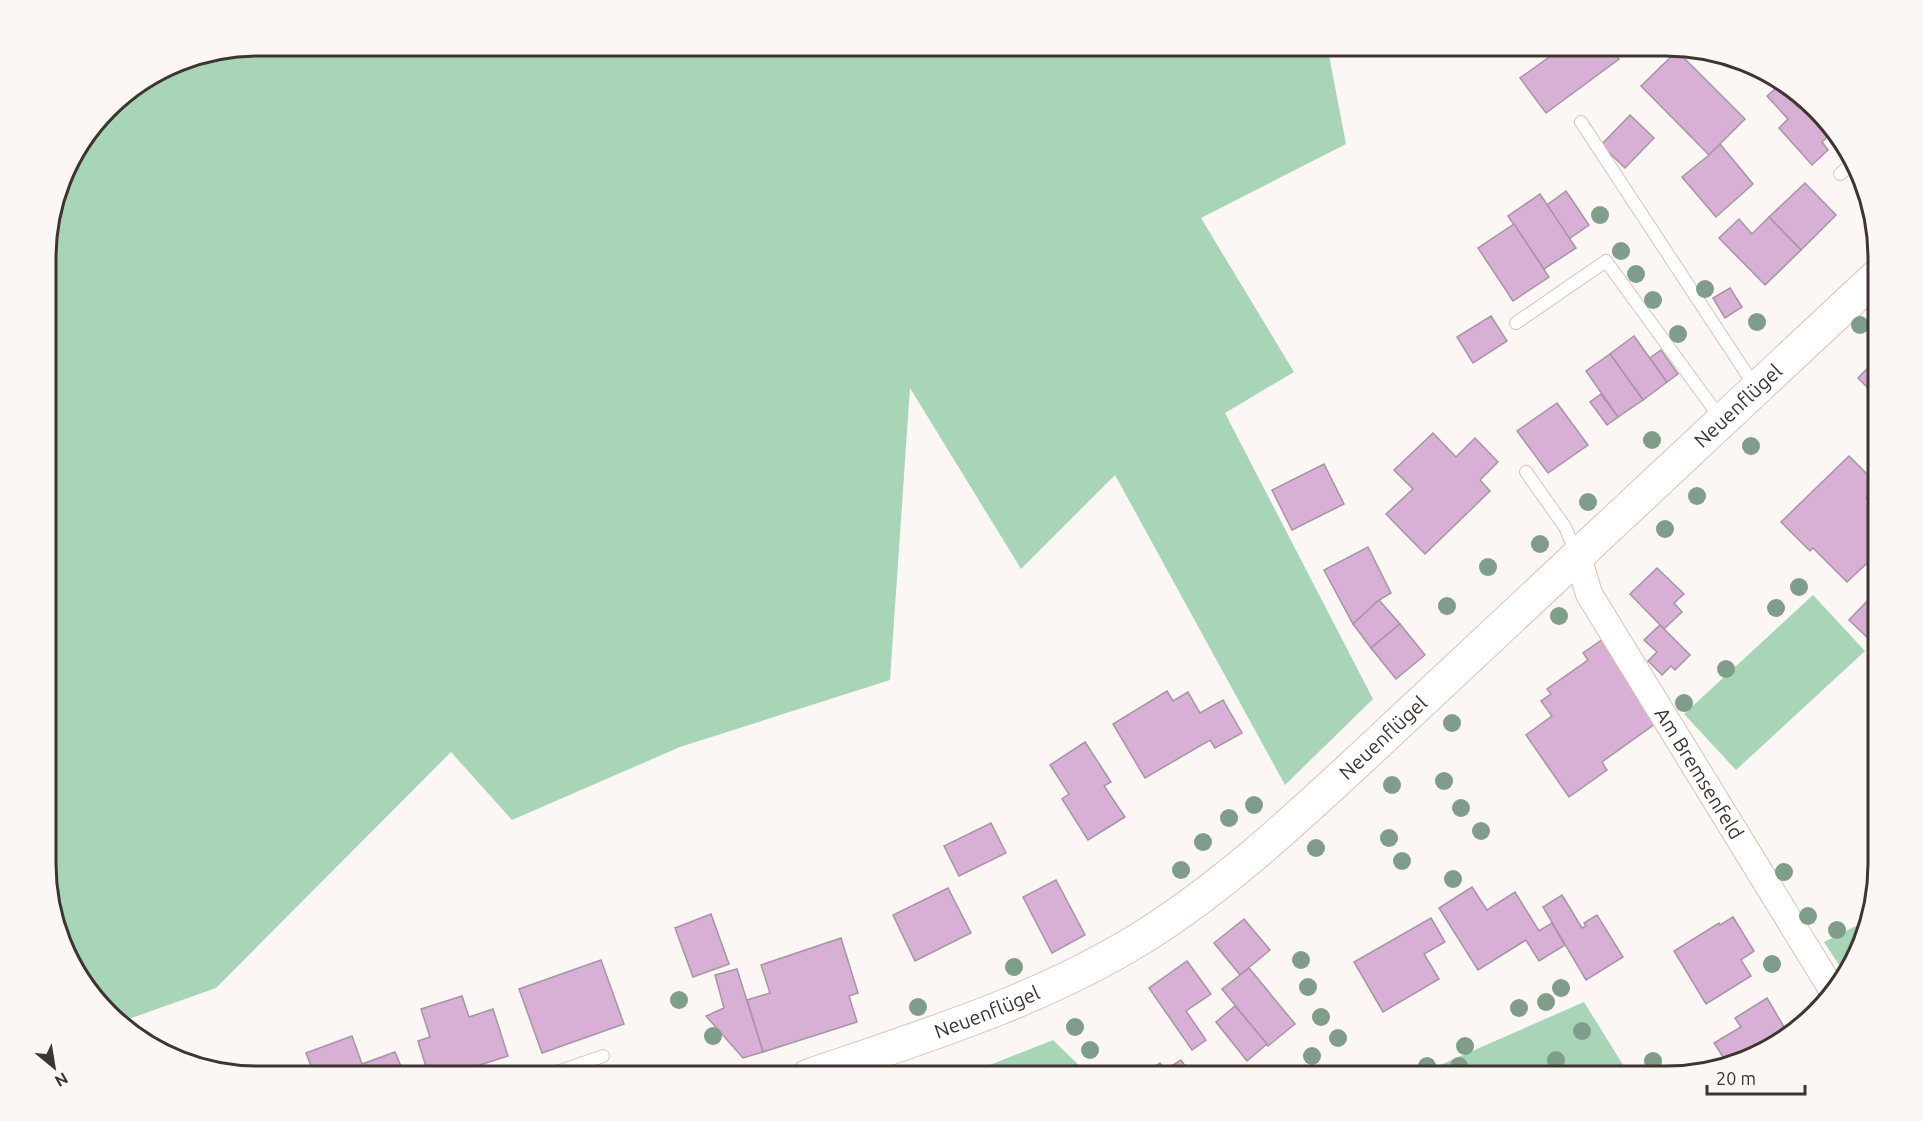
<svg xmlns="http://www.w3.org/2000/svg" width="1923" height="1121" font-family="Ubuntu,sans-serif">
	<rect width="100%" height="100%" fill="#fcf7f4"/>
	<!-- green -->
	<g fill="#a8d4b8">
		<polygon points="258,45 317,45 323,52 329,45 1327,45 1346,144 1201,218 1294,372 1225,413 1373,699 1285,785 1115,475 1021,569 910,388 890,680 680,747 512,820 451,752 216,988 123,1021 81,981 47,891 47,230 67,163 117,98 176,61"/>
		<polygon points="1813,595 1865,651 1736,770 1684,714"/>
		<polygon points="1864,922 1849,970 1845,974 1824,942"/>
		<polygon points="1584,1002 1630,1076 1415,1076"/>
		<polygon points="1053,1040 1090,1076 962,1076"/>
	</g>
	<!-- building -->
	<g fill="#d8afd5" stroke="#a794a5" stroke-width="1.5">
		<polygon points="1566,45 1609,45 1619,59 1546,113 1520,78"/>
		<polygon points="1677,51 1745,119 1709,155 1641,86"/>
		<polygon points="1782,83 1833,131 1822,142 1828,150 1812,165 1779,128 1788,119 1767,96"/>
		<polygon points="1630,115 1654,138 1625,168 1601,145"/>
		<polygon points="1720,144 1753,184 1716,217 1682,177 1709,155"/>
		<polygon points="1805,183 1836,215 1801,250 1769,217"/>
		<polygon points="1566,191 1589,225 1569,239 1547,205"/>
		<polygon points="1540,194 1576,248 1544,269 1508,216"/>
		<polygon points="1769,217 1801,250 1765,285 1719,238 1739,219 1752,234"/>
		<polygon points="1514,224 1549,277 1513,301 1478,248"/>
		<polygon points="1730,288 1742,307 1725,318 1713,298"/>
		<polygon points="1491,316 1507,341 1473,363 1457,337"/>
		<polygon points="1634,336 1667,382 1643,400 1610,354"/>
		<polygon points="1661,350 1678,374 1667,382 1650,358"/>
		<polygon points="1610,354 1643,400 1618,417 1586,371"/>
		<polygon points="1878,358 1878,398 1858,378"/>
		<polygon points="1601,394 1618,417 1607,425 1590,402"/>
		<polygon points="1557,403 1588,445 1548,473 1517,431"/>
		<polygon points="1433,433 1456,457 1475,438 1498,462 1480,480 1490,491 1425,554 1386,514 1413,489 1394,470"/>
		<polygon points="1849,456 1878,485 1866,498 1878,510 1878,553 1847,582 1813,548 1810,551 1781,522"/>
		<polygon points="1324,464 1344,504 1292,530 1272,490"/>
		<polygon points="1368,547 1391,593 1379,600 1353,624 1324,570"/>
		<polygon points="1657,568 1684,594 1674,603 1682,612 1664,629 1630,594"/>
		<polygon points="1872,596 1878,601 1878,632 1870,640 1849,620"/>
		<polygon points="1379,600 1400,624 1371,648 1353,624"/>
		<polygon points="1400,624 1425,655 1396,679 1371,648"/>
		<polygon points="1660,625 1690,655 1675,670 1671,666 1662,675 1648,661 1657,652 1644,640"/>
		<polygon points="1603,639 1659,721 1602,762 1607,770 1569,797 1526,735 1552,716 1541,701 1551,694 1547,689 1588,660 1583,653"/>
		<polygon points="1167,691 1173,701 1188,692 1200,713 1223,700 1242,733 1215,748 1210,740 1145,778 1113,724"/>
		<polygon points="1085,742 1111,782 1104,786 1125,817 1088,840 1062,799 1069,794 1050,765"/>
		<polygon points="991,823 1006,853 959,876 944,846"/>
		<polygon points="1056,880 1085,935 1052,953 1023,897"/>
		<polygon points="1472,887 1487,910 1515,892 1539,931 1552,923 1565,945 1539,961 1526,940 1478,970 1439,908"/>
		<polygon points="948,888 971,933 915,961 893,915"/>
		<polygon points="1562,895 1582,928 1586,926 1584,923 1597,915 1623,957 1586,980 1543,907"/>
		<polygon points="711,914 729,964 693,977 675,928"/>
		<polygon points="1733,917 1754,951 1741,960 1751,976 1706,1004 1674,951 1719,923 1720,925"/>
		<polygon points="1431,918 1445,942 1424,954 1439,979 1383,1012 1354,962"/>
		<polygon points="1244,919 1270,950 1240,975 1214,943"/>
		<polygon points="841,938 858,993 849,996 857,1022 763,1052 747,1000 770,993 761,965"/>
		<polygon points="601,960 624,1024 542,1053 519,989"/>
		<polygon points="1187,961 1211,994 1186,1011 1206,1040 1192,1050 1149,988"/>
		<polygon points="1249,968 1295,1024 1268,1046 1222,989"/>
		<polygon points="737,969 763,1052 743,1058 706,1016 724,1008 715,975"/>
		<polygon points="462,996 469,1017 493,1009 508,1056 461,1071 463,1076 429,1076 418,1041 430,1037 421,1009"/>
		<polygon points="1767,998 1787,1032 1772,1047 1718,1064 1725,1060 1714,1043 1741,1027 1735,1018"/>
		<polygon points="1235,1006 1267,1044 1247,1061 1216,1022"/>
		<polygon points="352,1036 362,1064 395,1052 405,1076 315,1076 306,1053"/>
		<polygon points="1181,1060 1192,1076 1142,1075 1160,1063 1165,1070"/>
	</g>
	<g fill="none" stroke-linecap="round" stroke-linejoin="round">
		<defs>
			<g id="lane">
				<polyline points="1581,122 1756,388"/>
				<polyline points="1840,174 1851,165"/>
				<polyline points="1516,323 1606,261 1721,419"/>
				<polyline points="1526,472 1565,527 1577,555"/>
				<polyline points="546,1076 603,1056"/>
			</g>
			<g id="street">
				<path id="s1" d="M1578 556 1589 594 1831 988"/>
			</g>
			<g id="secondary">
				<path id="s2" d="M808 1076C922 1037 1040 1001 1143 937 1221 888 1287 827 1354 765L1878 275"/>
			</g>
		</defs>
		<!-- lane casing -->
		<use href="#lane" stroke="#dbc3b5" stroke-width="14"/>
		<!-- street casing -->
		<use href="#street" stroke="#dbc3b5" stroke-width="28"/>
		<!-- secondary casing -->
		<use href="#secondary" stroke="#dbc3b5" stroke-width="35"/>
		<!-- lane -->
		<use href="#lane" stroke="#fff" stroke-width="12"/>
		<!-- street -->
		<use href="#street" stroke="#fff" stroke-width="26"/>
		<!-- secondary -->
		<use href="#secondary" stroke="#fff" stroke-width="33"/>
	</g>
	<!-- trees -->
	<g fill="#7f9d8a">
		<circle cx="1600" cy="215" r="9"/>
		<circle cx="1621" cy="251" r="9"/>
		<circle cx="1636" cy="274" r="9"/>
		<circle cx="1705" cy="289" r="9"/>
		<circle cx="1653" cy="300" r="9"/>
		<circle cx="1757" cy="322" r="9"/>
		<circle cx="1860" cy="325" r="9"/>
		<circle cx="1678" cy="334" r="9"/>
		<circle cx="1652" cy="440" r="9"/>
		<circle cx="1751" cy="446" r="9"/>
		<circle cx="1697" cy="496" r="9"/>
		<circle cx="1588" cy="502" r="9"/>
		<circle cx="1665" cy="529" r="9"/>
		<circle cx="1540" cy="544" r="9"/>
		<circle cx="1488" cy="567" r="9"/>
		<circle cx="1799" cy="587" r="9"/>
		<circle cx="1447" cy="606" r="9"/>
		<circle cx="1776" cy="608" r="9"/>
		<circle cx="1559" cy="616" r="9"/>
		<circle cx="1726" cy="669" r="9"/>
		<circle cx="1684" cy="703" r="9"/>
		<circle cx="1452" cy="723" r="9"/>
		<circle cx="1444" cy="781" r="9"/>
		<circle cx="1392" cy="785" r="9"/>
		<circle cx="1254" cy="805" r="9"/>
		<circle cx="1461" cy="808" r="9"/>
		<circle cx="1229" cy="818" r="9"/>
		<circle cx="1481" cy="831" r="9"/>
		<circle cx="1389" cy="838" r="9"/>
		<circle cx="1203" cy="842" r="9"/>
		<circle cx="1316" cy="848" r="9"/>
		<circle cx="1402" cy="861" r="9"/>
		<circle cx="1181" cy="870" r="9"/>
		<circle cx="1784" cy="872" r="9"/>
		<circle cx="1453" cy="879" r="9"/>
		<circle cx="1808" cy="916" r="9"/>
		<circle cx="1837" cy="930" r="9"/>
		<circle cx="1301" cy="960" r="9"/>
		<circle cx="1772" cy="964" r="9"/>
		<circle cx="1014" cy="967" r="9"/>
		<circle cx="1308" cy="987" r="9"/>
		<circle cx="1561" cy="988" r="9"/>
		<circle cx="679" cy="1000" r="9"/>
		<circle cx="1546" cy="1002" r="9"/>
		<circle cx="918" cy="1007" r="9"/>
		<circle cx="1519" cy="1008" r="9"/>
		<circle cx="1321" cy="1017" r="9"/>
		<circle cx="1075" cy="1027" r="9"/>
		<circle cx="1582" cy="1031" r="9"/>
		<circle cx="713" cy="1036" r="9"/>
		<circle cx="1338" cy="1038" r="9"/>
		<circle cx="1465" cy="1046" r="9"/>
		<circle cx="1090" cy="1050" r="9"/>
		<circle cx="1312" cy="1056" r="9"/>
		<circle cx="1556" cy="1060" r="9"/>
		<circle cx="1653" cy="1061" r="9"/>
		<circle cx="1427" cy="1066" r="9"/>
		<circle cx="1459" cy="1066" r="9"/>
	</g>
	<g text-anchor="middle" stroke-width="4.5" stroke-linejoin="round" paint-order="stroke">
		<!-- street labels -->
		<g font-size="20" fill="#3f3530" stroke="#fcf7f4">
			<text dy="7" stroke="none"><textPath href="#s2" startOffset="1162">Neuenflügel</textPath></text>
			<text dy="7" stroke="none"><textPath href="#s2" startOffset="676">Neuenflügel</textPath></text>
			<text dy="7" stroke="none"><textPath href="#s1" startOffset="250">Am Bremsenfeld</textPath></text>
			<text dy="7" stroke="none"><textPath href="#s2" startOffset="190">Neuenflügel</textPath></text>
		</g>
	</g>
	<!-- crop -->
	<path d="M0 0H1923V1121H0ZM258 56H1666A202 202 0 0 1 1868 258V864A202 202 0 0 1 1666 1066H258A202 202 0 0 1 56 864V258A202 202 0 0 1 258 56Z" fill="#fcf7f4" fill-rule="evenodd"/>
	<path fill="none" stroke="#3f3530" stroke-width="3" d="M258 56H1666A202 202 0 0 1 1868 258V864A202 202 0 0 1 1666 1066H258A202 202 0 0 1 56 864V258A202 202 0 0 1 258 56Z"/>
	<!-- north arrow -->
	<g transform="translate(54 1067) rotate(150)" stroke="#fcf7f4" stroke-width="4.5" paint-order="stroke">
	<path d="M0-4.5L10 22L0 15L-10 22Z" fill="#3f3530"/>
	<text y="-9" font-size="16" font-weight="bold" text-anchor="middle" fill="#3f3530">N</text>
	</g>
	<!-- scale -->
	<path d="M1707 1085v9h98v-9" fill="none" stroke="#3f3530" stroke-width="3"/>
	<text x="1716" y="1085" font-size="18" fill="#3f3530" stroke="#fcf7f4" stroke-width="4.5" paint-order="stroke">20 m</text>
</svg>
